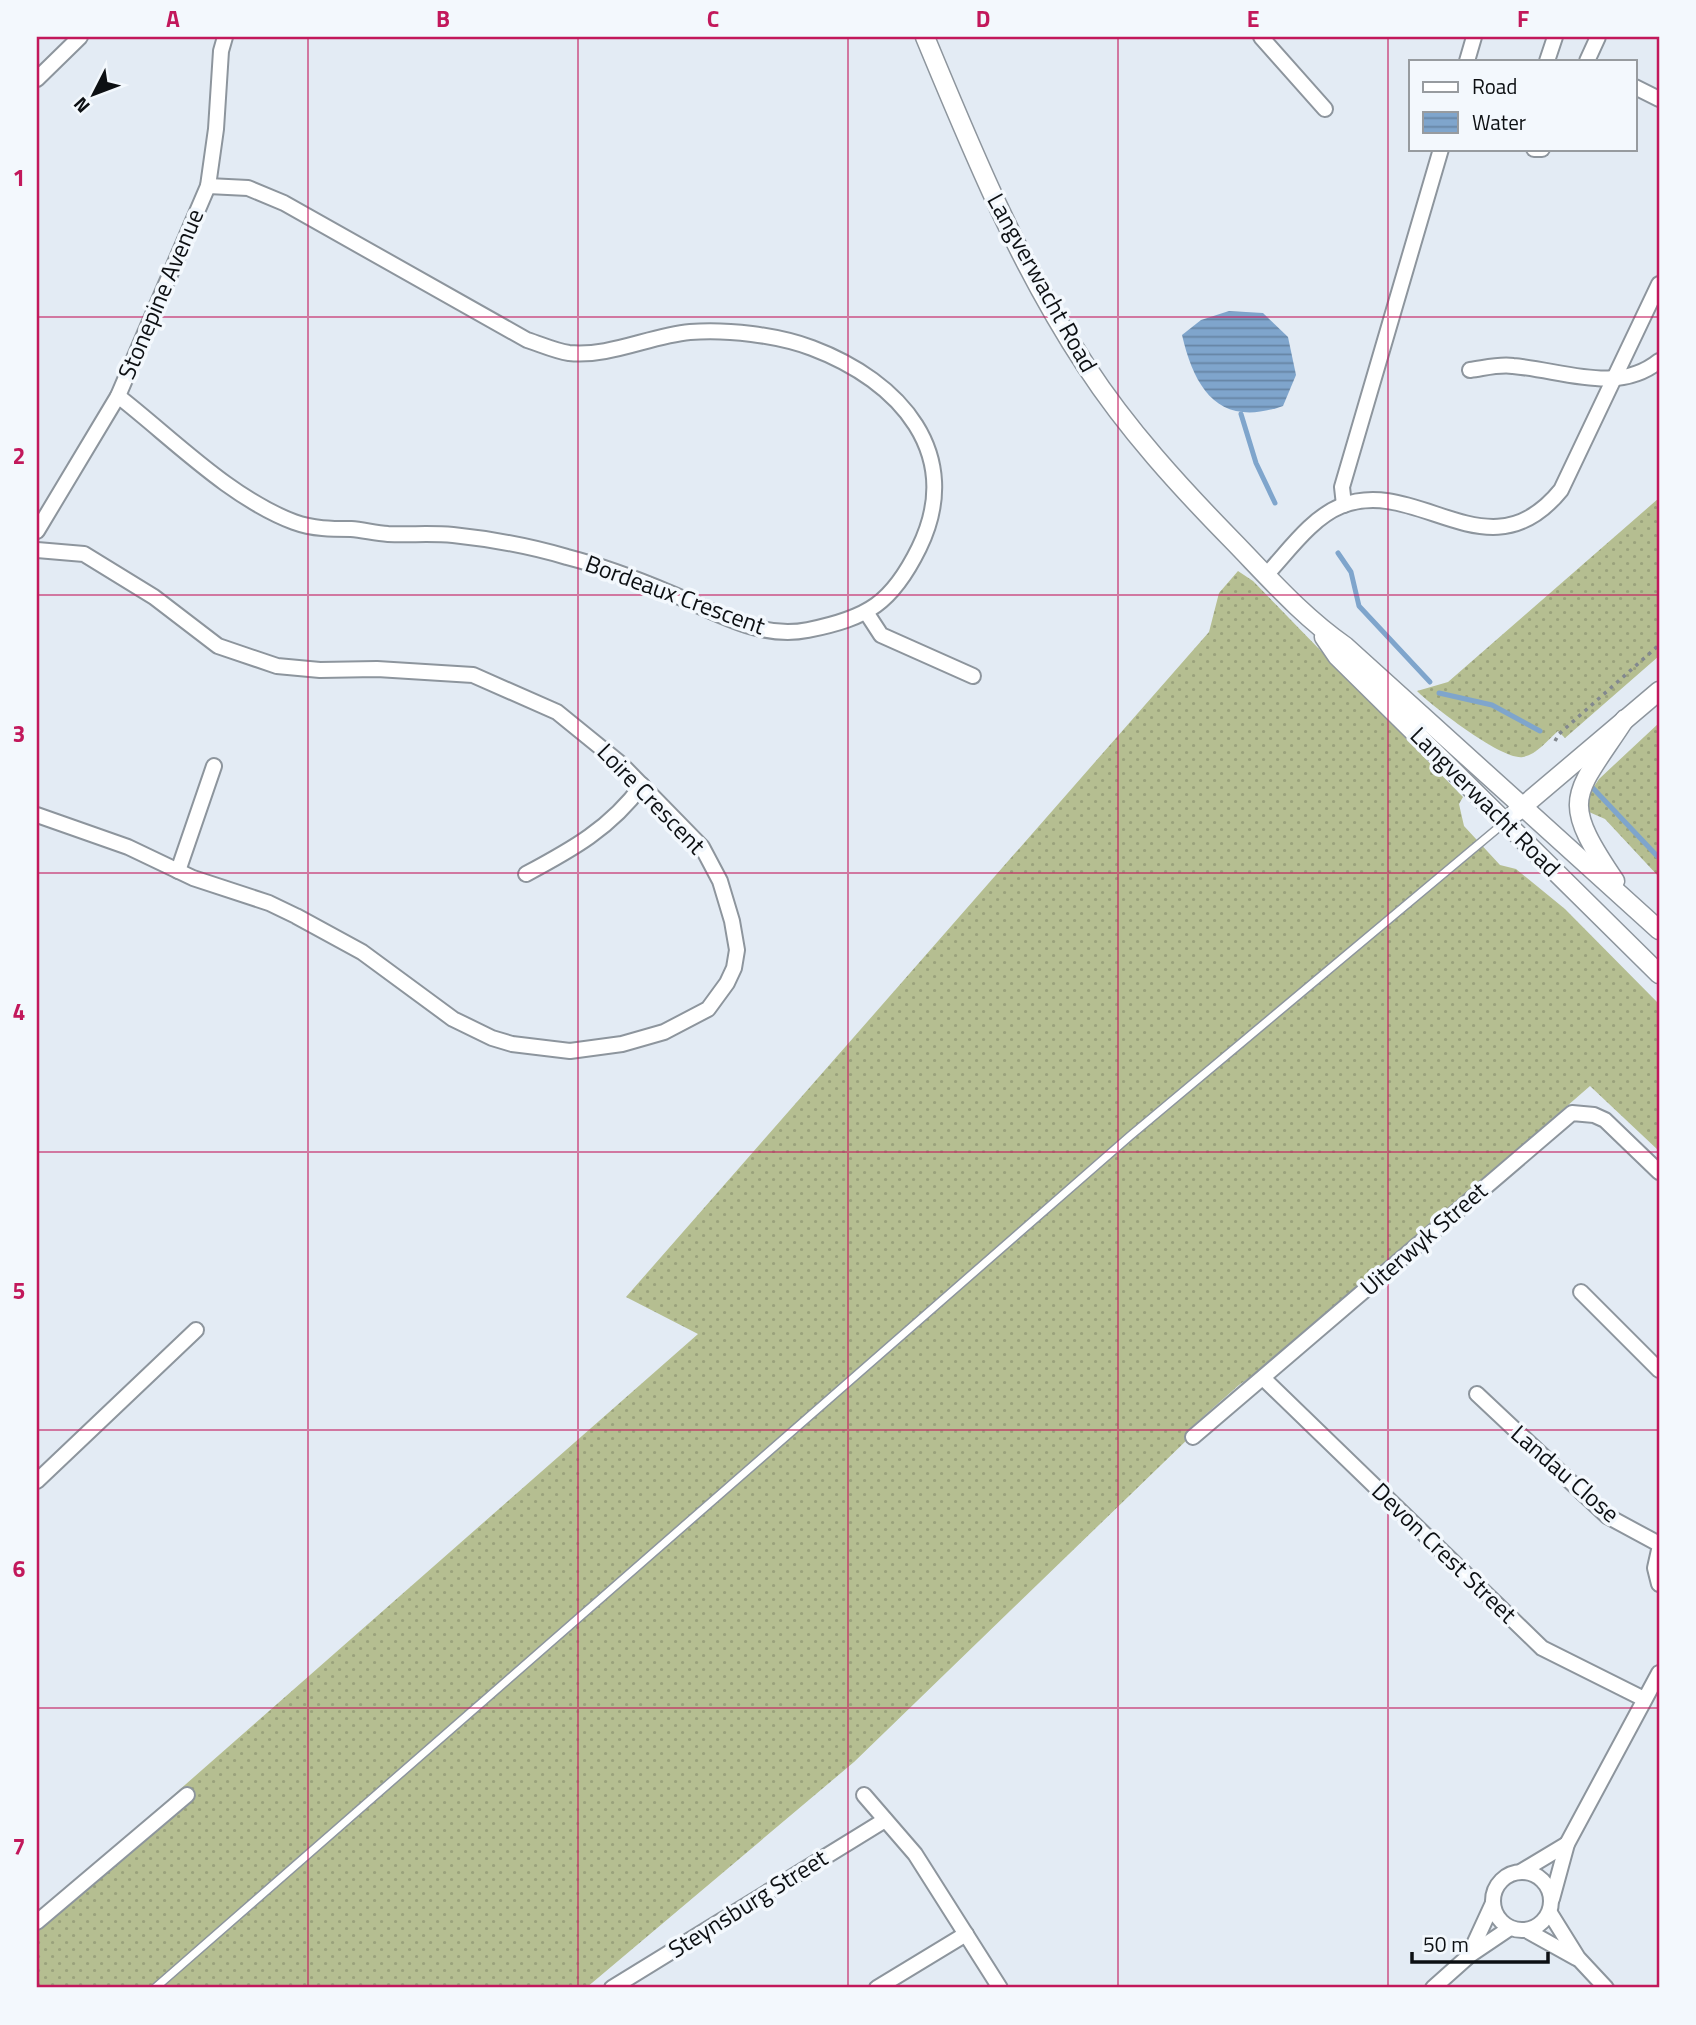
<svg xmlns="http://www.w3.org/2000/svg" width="1696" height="2025" font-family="'Titillium Web',sans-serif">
	<defs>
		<pattern id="grass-dots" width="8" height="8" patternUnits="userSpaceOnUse" patternTransform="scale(1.75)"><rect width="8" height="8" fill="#b5be91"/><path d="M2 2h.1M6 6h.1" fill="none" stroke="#9aa27c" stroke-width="1.8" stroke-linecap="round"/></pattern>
		<pattern id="water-rules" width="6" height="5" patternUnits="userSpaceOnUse" patternTransform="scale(1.75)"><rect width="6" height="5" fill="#7fa5cc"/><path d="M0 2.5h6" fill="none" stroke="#6685a4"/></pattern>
	</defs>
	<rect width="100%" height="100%" fill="#e3ebf4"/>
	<!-- grass -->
	<g fill="url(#grass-dots)">
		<path d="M1659 498V656L1565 738 1558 731C1548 740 1536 755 1523 757 1503 761 1432 706 1417 691L1448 682Z"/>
		<polygon points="1238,571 1253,581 1463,797 1459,804 1464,826 1500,865 1516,869 1565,909 1659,1004 1659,1151 1590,1086 1285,1352 1239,1385 1187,1431 1191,1436 854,1762 586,1988 37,1988 37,1915 698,1334 626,1297 1209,632 1219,593"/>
		<polygon points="1659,723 1659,877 1605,819 1589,812 1589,794 1599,779"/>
	</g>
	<!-- water -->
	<path fill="url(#water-rules)" d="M1229 311 1263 313 1288 337 1296 375 1283 406C1220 428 1195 391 1182 335L1201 320Z"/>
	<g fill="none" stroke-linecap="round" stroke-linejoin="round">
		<!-- stream -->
		<g stroke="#7fa5cc" stroke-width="5">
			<polyline points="1241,414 1256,463 1275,503"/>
			<polyline points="1338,553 1351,572 1359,606 1430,682"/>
			<polyline points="1439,693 1492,705 1540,731"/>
			<polyline points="1589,784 1659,858"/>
		</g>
		<defs>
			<polyline id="service" points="155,1988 1130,1136 1504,823"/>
			<g id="minor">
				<polyline points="1261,37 1325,109"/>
				<polyline points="1467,61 1474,37"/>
				<polyline points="1547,61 1555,37"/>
				<polyline points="1587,61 1598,37"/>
				<polyline points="37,79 80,37"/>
				<polyline points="1635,87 1659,99"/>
				<polyline points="1534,149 1542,149"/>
				<path d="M1470 370C1485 368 1499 364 1513 366 1562 370 1617 395 1659 361"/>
				<path d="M118 396C172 438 230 498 294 522 313 529 332 529 351 529 363 530 375 533 388 534 409 535 431 533 453 535 491 539 530 546 567 557 602 566 637 579 670 593 714 611 759 640 808 630 868 618 892 603 919 548 965 454 900 381 812 348 777 335 727 329 690 332 649 336 610 357 569 353 555 351 540 344 527 340L284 203 248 188 208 186"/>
				<polyline points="1344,505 1342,487 1441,149"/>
				<polyline points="37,531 118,396 208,186 216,129 221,51 225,37"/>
				<polyline points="37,550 84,554 154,597 218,646 277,666 320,670 377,669 473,675 557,712 621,764 702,847 720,881 732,921 737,950 734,968 727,983 708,1009 664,1032 622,1044 570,1051 512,1044 492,1038 453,1019 362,952 296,916 269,903 193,878 128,847 37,815"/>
				<path d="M1266 575C1287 553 1311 518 1341 506 1418 475 1489 579 1561 490L1659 284"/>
				<polyline points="866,612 881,635 973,676"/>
				<polyline points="178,871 214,766"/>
				<path d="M526 874C571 850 611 828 642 785"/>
				<polyline points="1581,1292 1659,1370"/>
				<polyline points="1264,1379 1542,1648 1644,1699"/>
				<polyline points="1477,1394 1607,1516 1659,1544"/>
				<polyline points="1193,1437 1572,1113 1594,1115 1605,1120 1659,1172"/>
				<polyline points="37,1481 196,1330"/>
				<polyline points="1659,1550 1655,1568 1659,1584"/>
				<polyline points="864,1795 915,1854 1000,1988"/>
				<polyline points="1522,1871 1567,1844"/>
				<circle cx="1522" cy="1901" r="29"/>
				<polyline points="1552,1899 1567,1844 1659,1673"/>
				<polyline points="1550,1913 1578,1958 1606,1988"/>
				<polyline points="37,1922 187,1795"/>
				<polyline points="1526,1930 1576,1958"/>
				<polyline points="1470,1953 1493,1903"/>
				<polyline points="612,1988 885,1820"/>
				<polyline points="877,1988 966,1934"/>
				<polyline points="1433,1988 1470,1955 1510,1928"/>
			</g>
			<g id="tertiary">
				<path d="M925 37C972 150 1018 263 1086 366 1127 429 1180 487 1233 541 1269 578 1302 616 1345 646L1659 930"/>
				<polyline points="1324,637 1337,656 1659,974"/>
				<polyline points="1515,813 1659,691"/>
				<path d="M1615 881C1558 797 1574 797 1625 719"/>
			</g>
		</defs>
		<!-- service casing -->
		<use href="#service" stroke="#8d959d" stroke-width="10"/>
		<!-- minor casing -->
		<use href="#minor" stroke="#8d959d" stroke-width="18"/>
		<!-- tertiary casing -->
		<use href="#tertiary" stroke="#8d959d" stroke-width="21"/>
		<!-- path -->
		<polyline stroke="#82888e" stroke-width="3.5" stroke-dasharray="3.5 5" stroke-linecap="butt" points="1555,741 1559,734 1659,645"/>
		<!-- service -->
		<use href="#service" stroke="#fff" stroke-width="7"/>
		<!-- minor -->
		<use href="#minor" stroke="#fff" stroke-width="14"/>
		<!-- tertiary -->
		<use href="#tertiary" stroke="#fff" stroke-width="18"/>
	</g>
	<!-- grid -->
	<path fill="none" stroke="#c2185b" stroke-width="2" stroke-opacity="0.55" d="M308 37V1988M578 37V1988M848 37V1988M1118 37V1988M1388 37V1988M37 317H1659M37 595H1659M37 873H1659M37 1152H1659M37 1430H1659M37 1708H1659"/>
	<g text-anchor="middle" stroke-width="7" stroke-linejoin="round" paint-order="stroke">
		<!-- street labels -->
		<g font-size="24" fill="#0d1013" stroke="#f3f8fd">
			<text transform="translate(1042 283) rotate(61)" y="8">Langverwacht Road</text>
			<text transform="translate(161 294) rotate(-67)" y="8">Stonepine Avenue</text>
			<text transform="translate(675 595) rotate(20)" y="8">Bordeaux Crescent</text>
			<text transform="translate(651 799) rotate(46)" y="8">Loire Crescent</text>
			<text transform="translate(1485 802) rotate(45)" y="8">Langverwacht Road</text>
			<text transform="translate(1424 1239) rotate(-41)" y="8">Uiterwyk Street</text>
			<text transform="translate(1565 1474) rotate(41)" y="8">Landau Close</text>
			<text transform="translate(1444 1553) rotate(44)" y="8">Devon Crest Street</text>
			<text transform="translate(748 1904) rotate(-32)" y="8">Steynsburg Street</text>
		</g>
	</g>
	<!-- border -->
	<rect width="1696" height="2025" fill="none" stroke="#f3f8fd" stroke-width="77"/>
	<!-- legend -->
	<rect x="1409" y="60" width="228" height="91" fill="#f3f8fd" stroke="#979b9f" stroke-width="2"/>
	<rect x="1423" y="82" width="35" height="10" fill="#ffffff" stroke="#979b9f" stroke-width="2"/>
	<text x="1472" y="94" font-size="21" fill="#0d1013">Road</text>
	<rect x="1423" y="112" width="35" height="21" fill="url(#water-rules)" stroke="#979b9f" stroke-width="2"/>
	<text x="1472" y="130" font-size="21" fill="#0d1013">Water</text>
	<!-- north arrow -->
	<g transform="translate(94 94) rotate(228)" stroke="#f3f8fd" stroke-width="5" paint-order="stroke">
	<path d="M0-5L12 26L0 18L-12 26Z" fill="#0d1013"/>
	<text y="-10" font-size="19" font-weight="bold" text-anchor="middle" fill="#0d1013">N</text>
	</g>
	<!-- scale -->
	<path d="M1412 1952v10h136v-10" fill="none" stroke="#0d1013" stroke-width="3.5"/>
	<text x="1423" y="1952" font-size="21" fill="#0d1013" stroke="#f3f8fd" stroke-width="5" paint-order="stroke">50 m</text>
	<rect x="38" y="38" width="1620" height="1948" fill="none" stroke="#c2185b" stroke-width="2.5"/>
	<g font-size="23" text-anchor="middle" font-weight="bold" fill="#c2185b">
		<text x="173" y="27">A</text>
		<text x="443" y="27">B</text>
		<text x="713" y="27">C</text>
		<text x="983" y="27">D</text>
		<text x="1253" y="27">E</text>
		<text x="1523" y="27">F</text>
		<text x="19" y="186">1</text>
		<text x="19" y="464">2</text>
		<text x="19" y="742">3</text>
		<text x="19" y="1020">4</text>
		<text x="19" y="1299">5</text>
		<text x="19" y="1577">6</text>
		<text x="19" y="1855">7</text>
	</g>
</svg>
